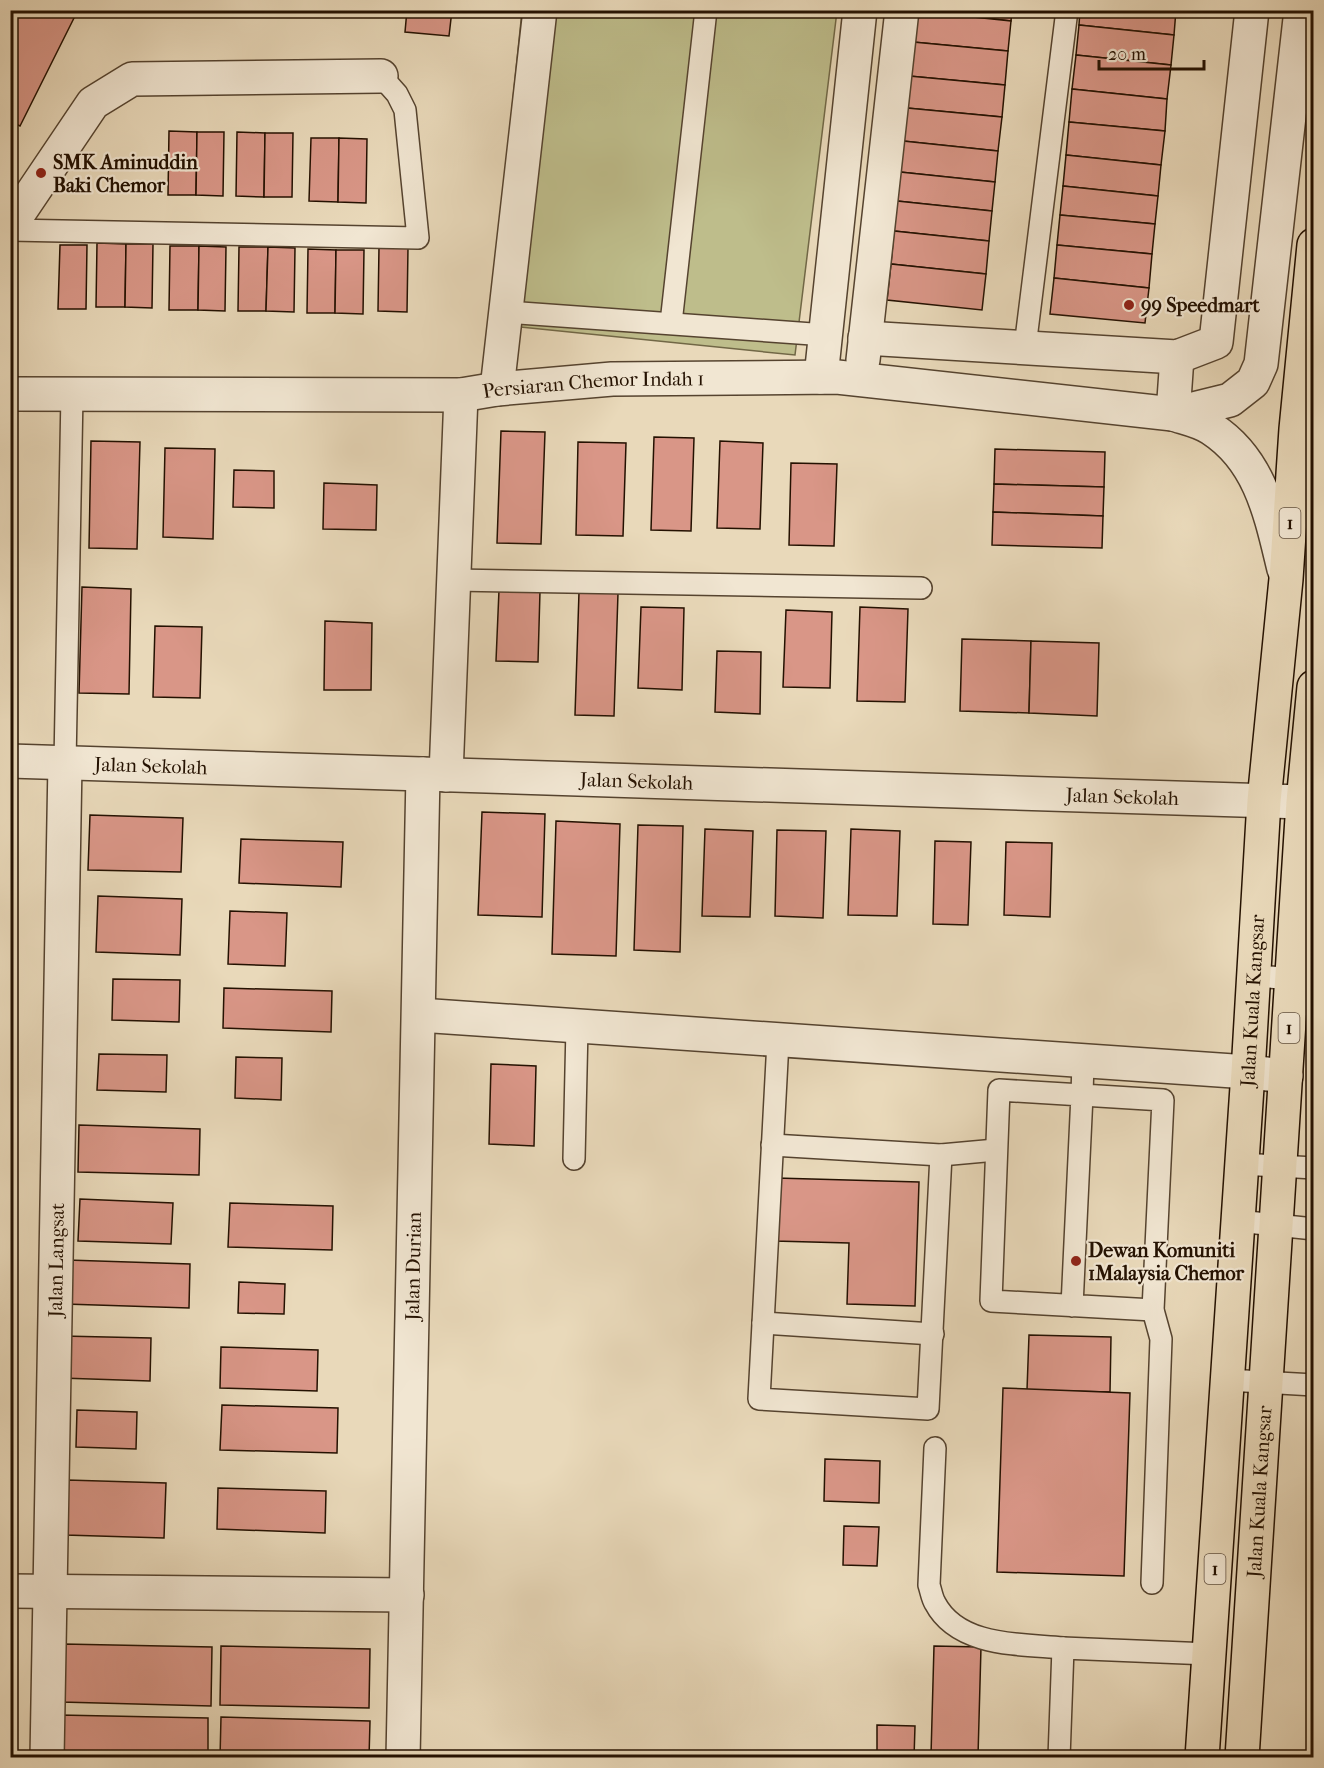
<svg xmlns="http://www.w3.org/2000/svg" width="1324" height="1768" font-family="'IM FELL French Canon',serif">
	<rect width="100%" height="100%" fill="#e9d9ba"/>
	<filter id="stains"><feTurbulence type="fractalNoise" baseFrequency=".00333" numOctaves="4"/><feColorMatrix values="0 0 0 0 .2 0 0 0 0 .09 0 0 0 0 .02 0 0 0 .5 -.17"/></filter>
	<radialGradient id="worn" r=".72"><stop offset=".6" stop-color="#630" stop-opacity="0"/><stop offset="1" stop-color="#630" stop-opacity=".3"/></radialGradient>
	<!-- green -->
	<polygon fill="#bebd8b" stroke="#716746" stroke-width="1.5" points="522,11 837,11 795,355 490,324"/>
	<!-- building -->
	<g fill="#d99687" stroke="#241101" stroke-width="1.5">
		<polygon points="10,10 78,10 20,126 10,121"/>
		<polygon points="407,10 452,10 449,36 405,32"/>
		<polygon points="916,10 1012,10 1011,21"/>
		<polygon points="1080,10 1176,10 1174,35 1079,25"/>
		<polygon points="916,11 1011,21 1008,51 913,42"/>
		<polygon points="1079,25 1174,35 1171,65 1076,55"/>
		<polygon points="913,42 1008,51 1005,85 909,76"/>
		<polygon points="1076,55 1171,65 1167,99 1072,89"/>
		<polygon points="909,76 1005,85 1002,117 907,108"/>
		<polygon points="1072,89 1167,99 1165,131 1069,122"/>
		<polygon points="907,108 1002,117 998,151 903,141"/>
		<polygon points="1069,122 1165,131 1161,165 1066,155"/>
		<polygon points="169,131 197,132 196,195 168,195"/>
		<polygon points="197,132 224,132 223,196 196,195"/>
		<polygon points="237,132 265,133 264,197 236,196"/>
		<polygon points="265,133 293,133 292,197 264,197"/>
		<polygon points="311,138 339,138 338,202 309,201"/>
		<polygon points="339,138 367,139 366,203 338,202"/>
		<polygon points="903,141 998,151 995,182 900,172"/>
		<polygon points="1066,155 1161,165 1158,196 1063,186"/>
		<polygon points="900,172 995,182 992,211 897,201"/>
		<polygon points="1063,186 1158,196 1155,224 1060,215"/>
		<polygon points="897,201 992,211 989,241 894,231"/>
		<polygon points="1060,215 1155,224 1152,254 1057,245"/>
		<polygon points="894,231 989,241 986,274 891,264"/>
		<polygon points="97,243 126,244 125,307 96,307"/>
		<polygon points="126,244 153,244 152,308 125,307"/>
		<polygon points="60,245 87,245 86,309 58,309"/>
		<polygon points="1057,245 1152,254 1149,288 1054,278"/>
		<polygon points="170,246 199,246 198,310 169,310"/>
		<polygon points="199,246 226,247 225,311 198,310"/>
		<polygon points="239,247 268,247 266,311 238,311"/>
		<polygon points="268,247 295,248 294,312 266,311"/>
		<polygon points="379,247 408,248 407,312 378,311"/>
		<polygon points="308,249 336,250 335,313 307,313"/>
		<polygon points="336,250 364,250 363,314 335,313"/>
		<polygon points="891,264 986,274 982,310 887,300"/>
		<polygon points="1054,278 1149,288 1145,323 1050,314"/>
		<polygon points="501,431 545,432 541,544 497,543"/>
		<polygon points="10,435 16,435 14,535 10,535"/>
		<polygon points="654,437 694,438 691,531 651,530"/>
		<polygon points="91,441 140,442 137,549 89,548"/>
		<polygon points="720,441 763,443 760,529 717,528"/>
		<polygon points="578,442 626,443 623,536 576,535"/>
		<polygon points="165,448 215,449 213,539 163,537"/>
		<polygon points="995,449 1105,452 1104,487 994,484"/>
		<polygon points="791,463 837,464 834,546 789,545"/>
		<polygon points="234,470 274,471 274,508 233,507"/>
		<polygon points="324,483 377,485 376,530 323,529"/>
		<polygon points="994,484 1104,487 1103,516 993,512"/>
		<polygon points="993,512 1103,516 1102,548 992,545"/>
		<polygon points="82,587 131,589 129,694 79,693"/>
		<polygon points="499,590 540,591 538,662 496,661"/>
		<polygon points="579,592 618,593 614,716 575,715"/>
		<polygon points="641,607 684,608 682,690 638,688"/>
		<polygon points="860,607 908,609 905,702 857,701"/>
		<polygon points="786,610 832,612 830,688 783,687"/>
		<polygon points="325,621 372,623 371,690 324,690"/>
		<polygon points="155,626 202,627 200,698 153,697"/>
		<polygon points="962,639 1031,641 1029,713 960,711"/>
		<polygon points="1031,641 1099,643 1097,716 1029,713"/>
		<polygon points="717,651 761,652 760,714 715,712"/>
		<polygon points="482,812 545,814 542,917 478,915"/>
		<polygon points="90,815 183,818 181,872 88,870"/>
		<polygon points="556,821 620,824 616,956 552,954"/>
		<polygon points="638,825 683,826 680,952 634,950"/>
		<polygon points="705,829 753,831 750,917 702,916"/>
		<polygon points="851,829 900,831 897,916 848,915"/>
		<polygon points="777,830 826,831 823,918 775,916"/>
		<polygon points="241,839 343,842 341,887 239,883"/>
		<polygon points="935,841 971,842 968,925 933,924"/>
		<polygon points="1006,842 1052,843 1050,917 1004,915"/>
		<polygon points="98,896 182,899 180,955 96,952"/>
		<polygon points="230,911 287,913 285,966 228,964"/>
		<polygon points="113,979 180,980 179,1022 112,1020"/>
		<polygon points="224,988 332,991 331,1032 223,1028"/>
		<polygon points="99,1054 167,1055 166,1092 97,1090"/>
		<polygon points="236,1057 282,1058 281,1100 235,1098"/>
		<polygon points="491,1064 536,1066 534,1146 489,1144"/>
		<polygon points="79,1125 200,1129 199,1175 78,1172"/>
		<polygon points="776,1178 919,1182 915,1306 847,1304 849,1243 774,1241"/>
		<polygon points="80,1199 173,1203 171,1244 78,1241"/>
		<polygon points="230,1203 333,1206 332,1250 228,1247"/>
		<polygon points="67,1260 190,1264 189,1308 65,1304"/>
		<polygon points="239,1282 285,1284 284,1314 238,1313"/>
		<polygon points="1029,1335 1111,1337 1110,1392 1027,1390"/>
		<polygon points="62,1336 151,1338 150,1381 61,1378"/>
		<polygon points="221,1347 318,1350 317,1391 220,1388"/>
		<polygon points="1003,1388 1130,1393 1124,1576 997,1572"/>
		<polygon points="222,1405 338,1408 337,1453 220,1450"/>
		<polygon points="77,1410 137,1412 136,1449 76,1447"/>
		<polygon points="825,1459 880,1461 879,1503 824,1501"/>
		<polygon points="67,1480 166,1483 164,1538 65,1535"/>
		<polygon points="218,1488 326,1491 325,1533 217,1529"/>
		<polygon points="844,1526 879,1527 877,1566 843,1565"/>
		<polygon points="63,1644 212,1647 211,1706 61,1702"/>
		<polygon points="221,1646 370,1649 369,1708 220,1705"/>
		<polygon points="934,1646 981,1647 978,1756 931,1755"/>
		<polygon points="59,1715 208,1718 208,1758 58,1758"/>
		<polygon points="221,1717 370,1721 369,1758 220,1758"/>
		<polygon points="877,1725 915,1726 914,1758 877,1758"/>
	</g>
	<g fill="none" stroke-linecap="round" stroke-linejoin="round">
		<defs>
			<g id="lane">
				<polyline points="10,230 418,238 405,110 397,94 381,76"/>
				<polyline points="506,312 826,335"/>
				<polyline points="671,323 706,10"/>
				<polyline points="1025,347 1067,10"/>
				<polyline points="454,580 921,588"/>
				<polyline points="65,763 72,394"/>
				<polyline points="1253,976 1314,980"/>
				<polyline points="778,1041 759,1399 928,1409 941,1155"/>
				<polyline points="1083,1062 1082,1095 1163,1100 1153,1310 1161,1339 1152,1583"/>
				<polyline points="772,1145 941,1155 996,1150"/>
				<polyline points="574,1159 577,1027"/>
				<polyline points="1242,1164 1314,1168"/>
				<polyline points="1238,1221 1314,1229"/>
				<polyline points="1072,1306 1082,1095 999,1090 991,1301 1153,1310"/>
				<polyline points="763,1323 933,1334"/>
				<polyline points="1227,1380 1314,1385"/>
				<path d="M935 1448 929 1585C931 1591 932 1598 935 1603 958 1647 1020 1644 1063 1648"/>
				<polyline points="1059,1758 1063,1648 1209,1654"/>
			</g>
			<g id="street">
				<polyline points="10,226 93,103 132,79 381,76"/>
				<polyline points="865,338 1177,357 1216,342 1252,10"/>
				<polyline points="863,360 902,10"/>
				<polyline points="821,377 860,10"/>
				<polyline points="497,389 540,10"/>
				<path id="s1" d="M10 394 461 395 497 389 612 379 837 377 1173 414C1185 418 1201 421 1212 429 1261 461 1271 516 1284 569"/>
				<polyline points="1173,414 1230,400 1253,382 1261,364 1301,10"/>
				<polyline points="1173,414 1177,357"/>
				<path id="s2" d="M10 761 1303 802"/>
				<polyline points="446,775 461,395"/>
				<polyline points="419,1015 1248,1072 1286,1076"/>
				<polyline points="10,1591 407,1595"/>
				<path id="s3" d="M47 1758 65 763"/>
				<path id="s4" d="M403 1758 423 774"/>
			</g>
			<g id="highway">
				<path id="s5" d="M1202 1758 1248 1072 1264 801 1286 579 1296 429 1314 245"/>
				<path id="s6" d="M1242 1758 1303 802 1314 687"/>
			</g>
		</defs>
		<!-- lane casing -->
		<use href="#lane" stroke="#55432f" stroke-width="24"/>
		<!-- street casing -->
		<use href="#street" stroke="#55432f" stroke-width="36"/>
		<!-- highway casing -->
		<use href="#highway" stroke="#241101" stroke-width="36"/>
		<!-- lane -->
		<use href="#lane" stroke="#f1e6d2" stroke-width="21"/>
		<!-- street -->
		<use href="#street" stroke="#f1e6d2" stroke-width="33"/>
		<!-- highway -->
		<use href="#highway" stroke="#e9d9ba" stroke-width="33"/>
	</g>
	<!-- markers -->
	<g fill="#8f2418" stroke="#f1e6d2" stroke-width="2">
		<circle cx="41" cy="173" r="6"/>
		<circle cx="1129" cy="305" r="6"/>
		<circle cx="1076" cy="1261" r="6"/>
	</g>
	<g text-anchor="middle" stroke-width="4.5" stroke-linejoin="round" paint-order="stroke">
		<!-- shield labels -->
		<g fill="#f1e6d2" stroke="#625140" stroke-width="1.5">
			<rect x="1279.5" y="508" width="21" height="30" rx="4.5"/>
			<rect x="1278.5" y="1013" width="21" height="30" rx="4.5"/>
			<rect x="1204.5" y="1554" width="21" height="30" rx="4.5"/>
		</g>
		<g font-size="18" font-weight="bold" fill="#241101">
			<text x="1290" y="529">1</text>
			<text x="1289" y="1034">1</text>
			<text x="1215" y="1575">1</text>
		</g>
		<!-- poi labels -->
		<g font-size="20" font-weight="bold" fill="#241101" stroke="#f1e6d2" text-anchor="start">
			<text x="53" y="169">SMK Aminuddin<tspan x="53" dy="23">Baki Chemor</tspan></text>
			<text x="1141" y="312">99 Speedmart</text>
			<text x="1088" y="1257">Dewan Komuniti<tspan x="1088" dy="23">1Malaysia Chemor</tspan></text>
		</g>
		<!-- street labels -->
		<g font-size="20" fill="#241101" stroke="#f1e6d2">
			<text dy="7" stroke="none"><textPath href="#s1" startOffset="584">Persiaran Chemor Indah 1</textPath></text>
			<text dy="7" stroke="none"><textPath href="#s2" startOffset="141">Jalan Sekolah</textPath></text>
			<text dy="7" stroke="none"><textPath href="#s2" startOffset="627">Jalan Sekolah</textPath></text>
			<text dy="7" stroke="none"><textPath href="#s2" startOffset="1113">Jalan Sekolah</textPath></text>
			<text dy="7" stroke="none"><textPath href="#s5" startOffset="759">Jalan Kuala Kangsar</textPath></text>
			<text dy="7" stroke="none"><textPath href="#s3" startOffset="498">Jalan Langsat</textPath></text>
			<text dy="7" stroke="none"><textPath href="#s4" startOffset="492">Jalan Durian</textPath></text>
			<text dy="7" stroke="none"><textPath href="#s6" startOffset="267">Jalan Kuala Kangsar</textPath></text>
		</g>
	</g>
	<!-- margin -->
	<rect width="1324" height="1768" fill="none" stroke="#e9d9ba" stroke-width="36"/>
	<rect x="12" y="12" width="1300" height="1744" fill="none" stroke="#241101" stroke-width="3"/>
	<rect x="18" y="18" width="1288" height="1732" fill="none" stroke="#241101" stroke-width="1.5"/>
	<!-- scale -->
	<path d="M1099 60v9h105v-9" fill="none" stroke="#241101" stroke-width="3"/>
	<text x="1108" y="60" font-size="18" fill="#241101" stroke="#f1e6d2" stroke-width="4.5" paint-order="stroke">20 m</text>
	<rect width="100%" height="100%" filter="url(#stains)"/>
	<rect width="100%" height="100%" fill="url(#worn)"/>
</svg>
